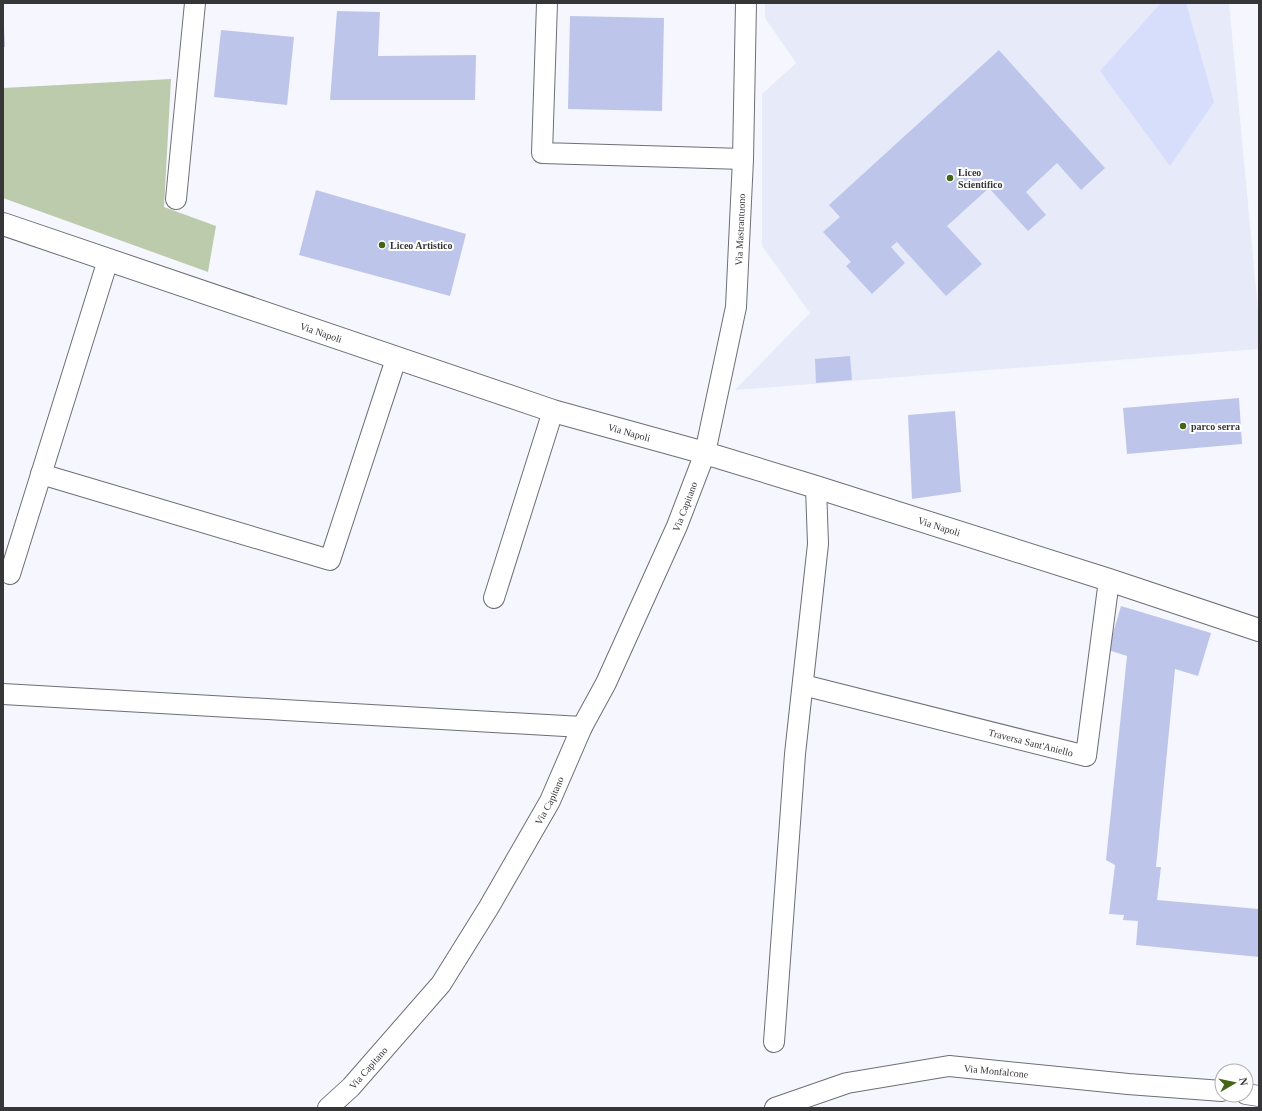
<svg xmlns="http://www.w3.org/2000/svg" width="1262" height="1111" font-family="'Times New Roman',serif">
	<rect width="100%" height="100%" fill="#f6f7fe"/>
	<!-- built -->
	<polygon fill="#e7eaf8" points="765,3 1229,3 1259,320 1259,349 735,390 810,313 762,246 762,94 796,63 765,18"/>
	<!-- green -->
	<polygon fill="#bbcbab" points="171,79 164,207 216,226 208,272 3,198 3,88"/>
	<!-- water -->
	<polygon fill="#d7defc" points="1161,3 1186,3 1214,102 1170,166 1100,71"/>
	<!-- building -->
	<g fill="#bec5ea">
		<polygon points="337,11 380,12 378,56 476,55 475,100 330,100"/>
		<polygon points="570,16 664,18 662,111 568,109"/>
		<polygon points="3,28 4,28 5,47 3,47"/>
		<polygon points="221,30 294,37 287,105 214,97"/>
		<polygon points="999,50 1105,168 1081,190 1057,163 1026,192 1046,215 1028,231 989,188 947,226 982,264 946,296 897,242 891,247 905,263 872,294 846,266 851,262 823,232 840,217 829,205"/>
		<polygon points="316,190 466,234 450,296 299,255"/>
		<polygon points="850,356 852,380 816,383 815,359"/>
		<polygon points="1239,398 1242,444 1127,454 1123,408"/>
		<polygon points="955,411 961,492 912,499 908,415"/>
		<polygon points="1121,606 1211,633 1198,676 1175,669 1156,867 1161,867 1157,900 1259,909 1259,957 1136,945 1138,921 1123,920 1124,915 1109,914 1115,865 1106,860 1127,656 1108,650"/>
	</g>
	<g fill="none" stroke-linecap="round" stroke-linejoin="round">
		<defs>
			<g id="minor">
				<polyline points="547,3 542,153 743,159"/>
				<polyline points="176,199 195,3"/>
				<polyline points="41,474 330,560 396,359"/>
				<polyline points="10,574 108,260"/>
				<polyline points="494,598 553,411"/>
				<path id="s1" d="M803 685 1086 756 1109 580"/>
				<polyline points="3,694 582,727"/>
				<polyline points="774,1042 795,754 818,544 816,487"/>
				<polyline points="1246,1094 1259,1096"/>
				<path id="s2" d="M328 1108 351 1087 441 984 489 907 550 801 582 727 606 683 677 526 705 453 736 307 743 159 746 3"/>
				<path id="s3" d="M775 1108 847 1083 949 1066 1128 1084 1222 1091"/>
			</g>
			<g id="tertiary">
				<path id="s4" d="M3 224 553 411 705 453 816 487 1109 580 1259 630"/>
			</g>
		</defs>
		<!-- minor casing -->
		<use href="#minor" stroke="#6d6f75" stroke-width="22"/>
		<!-- tertiary casing -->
		<use href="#tertiary" stroke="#6d6f75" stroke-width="24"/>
		<!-- minor -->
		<use href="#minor" stroke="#fff" stroke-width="20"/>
		<!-- tertiary -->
		<use href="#tertiary" stroke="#fff" stroke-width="22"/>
	</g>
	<!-- markers -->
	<g fill="#456418" stroke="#fff" stroke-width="1.5">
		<circle cx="950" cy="178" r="4"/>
		<circle cx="382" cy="245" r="4"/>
		<circle cx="1183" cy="426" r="4"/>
	</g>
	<g text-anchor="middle" stroke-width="4" stroke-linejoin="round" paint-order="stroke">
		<!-- poi labels -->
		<g font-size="10" font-weight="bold" fill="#363639" stroke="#fff" text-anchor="start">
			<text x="958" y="176">Liceo<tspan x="958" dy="12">Scientifico</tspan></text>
			<text x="390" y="249">Liceo Artistico</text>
			<text x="1191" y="430">parco serra</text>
		</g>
		<!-- street labels -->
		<g font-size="10" fill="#363639" stroke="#fff">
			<text dy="4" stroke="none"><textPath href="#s2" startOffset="989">Via Mastrantuono</textPath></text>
			<text dy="4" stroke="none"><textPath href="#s4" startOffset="336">Via Napoli</textPath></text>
			<text dy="4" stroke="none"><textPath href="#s4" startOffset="660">Via Napoli</textPath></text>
			<text dy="4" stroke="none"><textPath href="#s2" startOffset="705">Via Capitano</textPath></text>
			<text dy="4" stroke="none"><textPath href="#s4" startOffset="984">Via Napoli</textPath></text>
			<text dy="4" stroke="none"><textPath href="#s1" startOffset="235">Traversa Sant'Aniello</textPath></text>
			<text dy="4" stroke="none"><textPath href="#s2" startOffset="381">Via Capitano</textPath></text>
			<text dy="4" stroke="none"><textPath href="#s2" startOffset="57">Via Capitano</textPath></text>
			<text dy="4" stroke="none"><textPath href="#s3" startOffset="227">Via Monfalcone</textPath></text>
		</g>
	</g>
	<!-- border -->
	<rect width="1262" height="1111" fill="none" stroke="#363639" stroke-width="8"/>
	<!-- north arrow -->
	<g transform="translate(1234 1083) rotate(81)"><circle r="19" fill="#ffffff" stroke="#afafb0"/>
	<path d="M0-3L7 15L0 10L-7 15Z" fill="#456418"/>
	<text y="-6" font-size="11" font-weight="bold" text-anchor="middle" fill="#363639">N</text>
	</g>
</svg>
